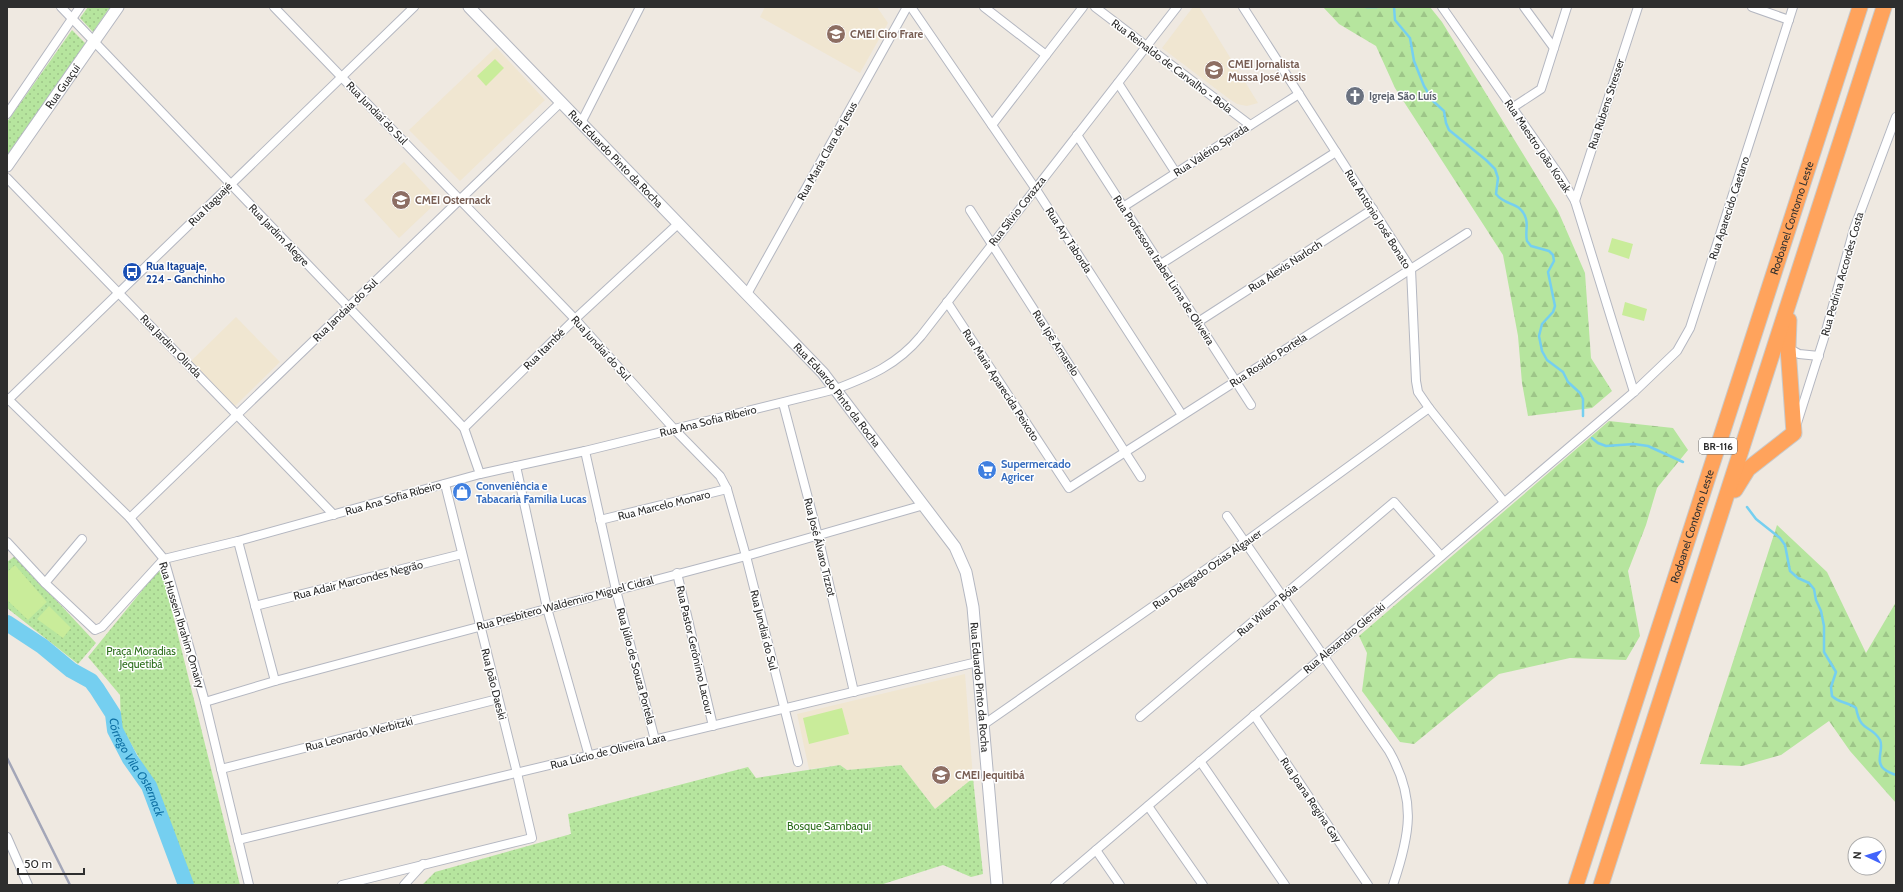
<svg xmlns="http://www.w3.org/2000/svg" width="1903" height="892" font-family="Cabin,sans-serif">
	<defs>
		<pattern id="forest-firs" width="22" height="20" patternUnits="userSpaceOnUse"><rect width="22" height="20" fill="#b6e59e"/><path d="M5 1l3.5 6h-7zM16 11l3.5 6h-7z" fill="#9dc588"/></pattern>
		<pattern id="park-dots" width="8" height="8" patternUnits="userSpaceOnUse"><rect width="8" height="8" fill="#b6e59e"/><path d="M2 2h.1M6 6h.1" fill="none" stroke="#9dc588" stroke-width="1.8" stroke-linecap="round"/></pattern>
	</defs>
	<rect width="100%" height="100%" fill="#efe9e1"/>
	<!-- education -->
	<g fill="#f0e6d1">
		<polygon points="765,7 877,7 888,23 860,73 760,17"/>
		<polygon points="1193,7 1199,7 1258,103 1247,106 1237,104 1228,98 1162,48"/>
		<polygon points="496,47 545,100 460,181 409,130"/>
		<polygon points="404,162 439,200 399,238 364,200"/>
		<polygon points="236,317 280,362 234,407 190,362"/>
		<polygon points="965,674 973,778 935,809 901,765 847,770 840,765 809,769 797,714"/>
	</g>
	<!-- forest -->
	<g fill="url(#forest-firs)">
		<polygon points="1323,7 1430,7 1442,22 1558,211 1585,273 1591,358 1612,391 1592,408 1528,416 1522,383 1518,336 1503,255 1395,88 1376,46 1339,24"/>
		<polygon points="1609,421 1673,428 1688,450 1657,488 1646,525 1628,571 1640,636 1626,660 1570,658 1499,674 1414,744 1400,742 1362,691 1367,653 1359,636"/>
		<polygon points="1777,525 1827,572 1866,653 1896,602 1896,803 1850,751 1829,721 1781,755 1742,766 1700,764"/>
	</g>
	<!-- park -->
	<g fill="url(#park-dots)">
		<polygon points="88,7 110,7 93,32 80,18"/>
		<polygon points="72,30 86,44 7,156 7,122"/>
		<polygon points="15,556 96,643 78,664 7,608 7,562"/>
		<polygon points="161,567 240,885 191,885 155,786 121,726 120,695 88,657"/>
		<polygon points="840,765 847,770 901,765 935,809 973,778 983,874 971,877 943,865 880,885 422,885 435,872 571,834 568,814 748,767 756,778"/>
	</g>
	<!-- pitch -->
	<g fill="#c9ec9a">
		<polygon points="495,59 504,68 486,86 477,76"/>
		<polygon points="1612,238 1633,244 1629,259 1608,252"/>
		<polygon points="1625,302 1647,309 1644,321 1622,315"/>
		<polygon points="15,565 47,602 28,620 7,600 7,572"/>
		<polygon points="49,606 71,628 63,638 37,619"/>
		<polygon points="842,708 849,734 809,744 803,718"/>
	</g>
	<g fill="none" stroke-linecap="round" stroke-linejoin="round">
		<!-- stream -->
		<g stroke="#75cff0" stroke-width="2.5">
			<polyline points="1366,7 1377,7"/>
			<path d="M1394 7 1395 20 1410 38 1414 61 1424 86 1433 101 1444 111 1446 123 1449 130 1486 160 1495 169 1498 178 1496 194C1506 207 1521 201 1526 219 1528 226 1525 234 1527 241L1531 246 1549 251 1553 255 1554 261 1548 272 1555 306 1553 312 1542 324 1539 336 1542 351 1547 360 1563 372 1568 382 1580 393 1583 399V416"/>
			<polyline points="1592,438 1598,443 1606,446 1634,444 1648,446 1683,462"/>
			<path d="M1747 507 1756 519 1780 538 1785 545 1790 571 1798 578 1809 583 1814 589 1816 600 1821 611 1824 626V652L1836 672 1831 687 1832 696C1839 703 1848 702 1856 708 1861 734 1871 724 1880 740 1884 748 1876 759 1882 767 1886 772 1891 773 1896 775"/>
		</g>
		<!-- river -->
		<path stroke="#75cff0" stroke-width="16" id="s1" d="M7 623 42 646 71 670 91 681 97 689 113 714 115 730 130 759 149 786 186 885"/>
		<defs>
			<g id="minor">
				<polyline points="61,7 449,412 464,428 480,474"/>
				<polyline points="274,7 575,319 675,430 720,476 727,489 746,556 798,762"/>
				<polyline points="911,7 1035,188 1182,415"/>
				<polyline points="984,7 1046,55"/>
				<polyline points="1095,7 1250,125"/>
				<polyline points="1243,7 1411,269 1416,381 1418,392 1429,408 1504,502"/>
				<polyline points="1442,7 1560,176 1575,201 1634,392"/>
				<polyline points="1524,7 1554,48"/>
				<polyline points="1752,7 1789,20"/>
				<polyline points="1118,83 1176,173"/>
				<polyline points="1512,108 1541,89 1567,7"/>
				<polyline points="7,114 80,7"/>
				<polyline points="581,123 640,7"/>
				<polyline points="992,125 1083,7"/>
				<polyline points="1077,135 1251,405"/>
				<polyline points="7,178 334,515"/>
				<polyline points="1575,201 1638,7"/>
				<polyline points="1123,207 1299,94"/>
				<polyline points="970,210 1141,477"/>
				<polyline points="1161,264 1336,152"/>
				<polyline points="747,294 907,7"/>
				<polyline points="947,302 1069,488 1467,233"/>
				<polyline points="1198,322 1373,209"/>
				<polyline points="1788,348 1799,354 1819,356"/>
				<polyline points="7,398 130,518 164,559 205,702 249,885"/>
				<polyline points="7,401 414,7"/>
				<polyline points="783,403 818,536 854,692"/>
				<polyline points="1797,423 1824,338 1854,229 1896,117"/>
				<polyline points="464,428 575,319 679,223"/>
				<polyline points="585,451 616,590 655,740"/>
				<polyline points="516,466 547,608 589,756"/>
				<path d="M1227 516 1389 751C1417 800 1410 835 1393 885"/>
				<polyline points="130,518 561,102"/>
				<polyline points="600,520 727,489"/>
				<polyline points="238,541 275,681"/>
				<path d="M7 542 45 583 95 630 102 627 164 559 238 541 480 474 585 451 836 389C870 376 897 365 921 336L1177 7"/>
				<polyline points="677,573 713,726"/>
				<polyline points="45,583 82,539"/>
				<polyline points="255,606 462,554"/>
				<polyline points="205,702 275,681 746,556 924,505"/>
				<polyline points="1254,715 1368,885"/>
				<polyline points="1140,717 1394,502 1441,556"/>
				<polyline points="983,725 1245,542 1429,408"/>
				<polyline points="1200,761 1285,885"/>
				<polyline points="221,769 498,699"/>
				<polyline points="1148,806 1203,885"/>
				<polyline points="7,837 28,885"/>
				<polyline points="238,840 977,662"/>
				<polyline points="1096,850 1120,885"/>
				<polyline points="342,885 532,838 517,773 445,484"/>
				<polyline points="404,885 423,864"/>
				<polyline points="1055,885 1634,392 1677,351 1690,328 1793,7"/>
			</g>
			<g id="secondary">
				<path id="s2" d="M469 7 823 373 955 547 966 572 973 607 997 885"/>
				<path id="s3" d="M7 166 118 7"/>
			</g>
			<g id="motorway">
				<polyline points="1735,490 1748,469 1794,433 1788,348 1789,320"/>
				<path id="s4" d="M1576 885 1860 7"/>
				<polyline points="1601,885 1884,7"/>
			</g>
		</defs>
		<!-- minor casing -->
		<use href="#minor" stroke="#b4b7c1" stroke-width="10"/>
		<!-- secondary casing -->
		<use href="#secondary" stroke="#b4b7c1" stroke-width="13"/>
		<!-- motorway casing -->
		<use href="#motorway" stroke="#c9c9c9" stroke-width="17"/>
		<!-- minor -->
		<use href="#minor" stroke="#fff" stroke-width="8"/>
		<!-- secondary -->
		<use href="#secondary" stroke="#fff" stroke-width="11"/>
		<!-- motorway -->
		<use href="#motorway" stroke="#ffa35c" stroke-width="15"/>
		<!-- rail -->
		<polyline stroke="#a3a6b8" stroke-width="2.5" points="7,758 70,885"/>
	</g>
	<!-- icons -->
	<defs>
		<symbol id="school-disc" viewBox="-11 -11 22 22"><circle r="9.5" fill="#8d6e63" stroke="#fff"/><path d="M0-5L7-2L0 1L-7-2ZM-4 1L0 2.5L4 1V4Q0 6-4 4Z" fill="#fff"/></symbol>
		<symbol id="church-disc" viewBox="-11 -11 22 22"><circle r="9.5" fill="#6b7280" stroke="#fff"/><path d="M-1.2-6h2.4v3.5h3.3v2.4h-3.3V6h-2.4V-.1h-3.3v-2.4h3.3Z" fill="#fff"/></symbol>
		<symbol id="bus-disc" viewBox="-11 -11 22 22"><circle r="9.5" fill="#1a4fb4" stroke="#fff"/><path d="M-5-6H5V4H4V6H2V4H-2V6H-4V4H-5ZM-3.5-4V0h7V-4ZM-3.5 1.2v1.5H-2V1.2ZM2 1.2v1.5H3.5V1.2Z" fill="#fff"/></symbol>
		<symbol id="supermarket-disc" viewBox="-11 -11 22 22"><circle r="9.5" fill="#3f7fe0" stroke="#fff"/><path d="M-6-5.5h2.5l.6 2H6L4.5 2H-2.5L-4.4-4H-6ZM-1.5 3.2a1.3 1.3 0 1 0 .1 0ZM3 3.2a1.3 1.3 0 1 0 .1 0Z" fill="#fff"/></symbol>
		<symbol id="shop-disc" viewBox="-11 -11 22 22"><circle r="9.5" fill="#3f7fe0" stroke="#fff"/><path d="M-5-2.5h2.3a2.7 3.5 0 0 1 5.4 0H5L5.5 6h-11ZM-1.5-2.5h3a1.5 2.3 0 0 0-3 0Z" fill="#fff"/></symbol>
	</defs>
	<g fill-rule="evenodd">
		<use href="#school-disc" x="825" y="23" width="22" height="22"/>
		<use href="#school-disc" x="1203" y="59" width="22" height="22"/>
		<use href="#church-disc" x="1344" y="85" width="22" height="22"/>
		<use href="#school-disc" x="390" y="189" width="22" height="22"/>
		<use href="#bus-disc" x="121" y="261" width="22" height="22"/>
		<use href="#supermarket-disc" x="976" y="459" width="22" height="22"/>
		<use href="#shop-disc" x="451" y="481" width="22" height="22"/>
		<use href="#school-disc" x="930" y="764" width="22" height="22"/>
	</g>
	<g text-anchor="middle" stroke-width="3" stroke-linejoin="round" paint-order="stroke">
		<!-- shield labels -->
		<rect fill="#fff" stroke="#6d6d6d" stroke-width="1" x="1699" y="438" width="38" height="16" rx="3"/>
		<g font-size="10" font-weight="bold" fill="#2e2e2e">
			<text x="1718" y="450">BR-116</text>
		</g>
		<!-- education labels -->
		<g font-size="11" font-weight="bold" fill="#785e54" stroke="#fff" text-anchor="start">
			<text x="850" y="38">CMEI Ciro Frare</text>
			<text x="1228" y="68">CMEI Jornalista<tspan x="1228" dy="13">Mussa José Assis</tspan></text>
			<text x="415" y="204">CMEI Osternack</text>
			<text x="955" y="779">CMEI Jequitibá</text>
		</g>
		<!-- street labels -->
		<g font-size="11" fill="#2e2e2e" stroke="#fff">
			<text transform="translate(1172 66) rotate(37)" y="4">Rua Reinaldo de Carvalho - Bola</text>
			<text dy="4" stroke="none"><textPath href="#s3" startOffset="97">Rua Guaçuí</textPath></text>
			<text transform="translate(1606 104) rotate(-72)" y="4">Rua Rubens Stresser</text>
			<text transform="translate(377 113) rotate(46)" y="4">Rua Jundiaí do Sul</text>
			<text transform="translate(1538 146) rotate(56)" y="4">Rua Maestro João Kozak</text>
			<text transform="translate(1211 150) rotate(-33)" y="4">Rua Valério Sprada</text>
			<text transform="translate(827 151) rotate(-61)" y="4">Rua Maria Clara de Jesus</text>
			<text dy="4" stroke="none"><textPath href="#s2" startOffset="211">Rua Eduardo Pinto da Rocha</textPath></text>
			<text transform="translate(210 204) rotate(-45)" y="4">Rua Itaguajé</text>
			<text transform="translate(1729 208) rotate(-72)" y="4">Rua Aparecido Caetano</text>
			<text transform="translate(1017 211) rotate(-52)" y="4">Rua Sílvio Corazza</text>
			<text dy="4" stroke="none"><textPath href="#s4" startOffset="701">Rodoanel Contorno Leste</textPath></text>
			<text transform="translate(1378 219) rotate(58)" y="4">Rua Antônio José Bonato</text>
			<text transform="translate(279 235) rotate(46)" y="4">Rua Jardim Alegre</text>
			<text transform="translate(1069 240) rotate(57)" y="4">Rua Ary Taborda</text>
			<text transform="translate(1285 266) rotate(-33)" y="4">Rua Alexis Narloch</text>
			<text transform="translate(1164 270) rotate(57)" y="4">Rua Professora Izabel Lima de Oliveira</text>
			<text transform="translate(1842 274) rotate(-74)" y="4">Rua Pedrina Accordes Costa</text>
			<text transform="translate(345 310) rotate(-44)" y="4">Rua Jandaia do Sul</text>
			<text transform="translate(1056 343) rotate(57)" y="4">Rua Ipê Amarelo</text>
			<text transform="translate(171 346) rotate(46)" y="4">Rua Jardim Olinda</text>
			<text transform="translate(601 348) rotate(48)" y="4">Rua Jundiaí do Sul</text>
			<text transform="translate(544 349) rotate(-45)" y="4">Rua Itambé</text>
			<text transform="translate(1268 360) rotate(-33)" y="4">Rua Rosildo Portela</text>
			<text transform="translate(1001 385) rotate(57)" y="4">Rua Maria Aparecida Peixoto</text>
			<text dy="4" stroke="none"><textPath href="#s2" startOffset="535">Rua Eduardo Pinto da Rocha</textPath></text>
			<text transform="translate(708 421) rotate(-14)" y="4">Rua Ana Sofia Ribeiro</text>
			<text transform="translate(393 498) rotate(-16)" y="4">Rua Ana Sofia Ribeiro</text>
			<text transform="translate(664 505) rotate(-14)" y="4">Rua Marcelo Monaro</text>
			<text dy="4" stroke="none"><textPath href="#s4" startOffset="377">Rodoanel Contorno Leste</textPath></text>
			<text transform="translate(820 547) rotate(76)" y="4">Rua José Álvaro Tizzot</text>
			<text transform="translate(1207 569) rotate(-35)" y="4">Rua Delegado Ozias Algauer</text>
			<text transform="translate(358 580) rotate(-14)" y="4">Rua Adair Marcondes Negrão</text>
			<text transform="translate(565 603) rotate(-15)" y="4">Rua Presbítero Waldemiro Miguel Cidral</text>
			<text transform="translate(1267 610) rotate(-40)" y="4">Rua Wilson Bóia</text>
			<text transform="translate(182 625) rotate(73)" y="4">Rua Hussein Ibrahim Omairy</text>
			<text transform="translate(764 630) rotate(76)" y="4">Rua Jundiaí do Sul</text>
			<text transform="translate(1344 638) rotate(-40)" y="4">Rua Alexandro Glenski</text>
			<text transform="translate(695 650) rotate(77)" y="4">Rua Pastor Gerônimo Lacour</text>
			<text transform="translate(636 666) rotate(75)" y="4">Rua Júlio de Souza Portela</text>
			<text transform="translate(494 684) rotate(76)" y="4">Rua João Daeski</text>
			<text dy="4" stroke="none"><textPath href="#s2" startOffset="871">Rua Eduardo Pinto da Rocha</textPath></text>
			<text transform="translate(359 734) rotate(-14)" y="4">Rua Leonardo Werbitzki</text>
			<text transform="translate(608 751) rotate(-14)" y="4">Rua Lúcio de Oliveira Lara</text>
			<text transform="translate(1311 800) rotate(56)" y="4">Rua Joana Regina Gay</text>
		</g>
		<!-- worship labels -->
		<g font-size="11" font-weight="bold" fill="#5b616d" stroke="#fff" text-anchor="start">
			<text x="1369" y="100">Igreja São Luís</text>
		</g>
		<!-- transit labels -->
		<g font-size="11" font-weight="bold" fill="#164399" stroke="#fff" text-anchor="start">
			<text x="146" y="270">Rua Itaguaje,<tspan x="146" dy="13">224 - Ganchinho</tspan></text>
		</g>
		<!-- shop labels -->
		<g font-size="11" font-weight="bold" fill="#366cbe" stroke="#fff" text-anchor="start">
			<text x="1001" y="468">Supermercado<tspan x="1001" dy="13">Agricer</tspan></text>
			<text x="476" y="490">Conveniência e<tspan x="476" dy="13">Tabacaria Familia Lucas</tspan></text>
		</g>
		<!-- park labels -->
		<g font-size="11" fill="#2c6e1b" stroke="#fff">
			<text x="141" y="655">Praça Moradias<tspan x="141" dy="13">Jequetibá</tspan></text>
			<text x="829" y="830">Bosque Sambaqui</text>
		</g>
		<!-- water labels -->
		<g font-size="12" font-style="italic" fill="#0d6fa3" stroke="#fff">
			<text dy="4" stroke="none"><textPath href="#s1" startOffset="201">Córrego Vila Osternack</textPath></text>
		</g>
	</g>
	<!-- border -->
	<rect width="1903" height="892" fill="none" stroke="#2e2e2e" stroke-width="16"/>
	<!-- north arrow -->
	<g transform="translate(1867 856) rotate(274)"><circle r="19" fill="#ffffff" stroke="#ababab"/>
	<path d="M0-3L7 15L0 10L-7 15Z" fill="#4264fb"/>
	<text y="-6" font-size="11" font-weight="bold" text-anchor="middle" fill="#2e2e2e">N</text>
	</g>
	<!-- scale -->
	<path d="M18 868v6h66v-6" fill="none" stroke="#2e2e2e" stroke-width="2"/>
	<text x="24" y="868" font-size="12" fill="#2e2e2e" stroke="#ffffff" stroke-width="3" paint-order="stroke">50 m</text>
</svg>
